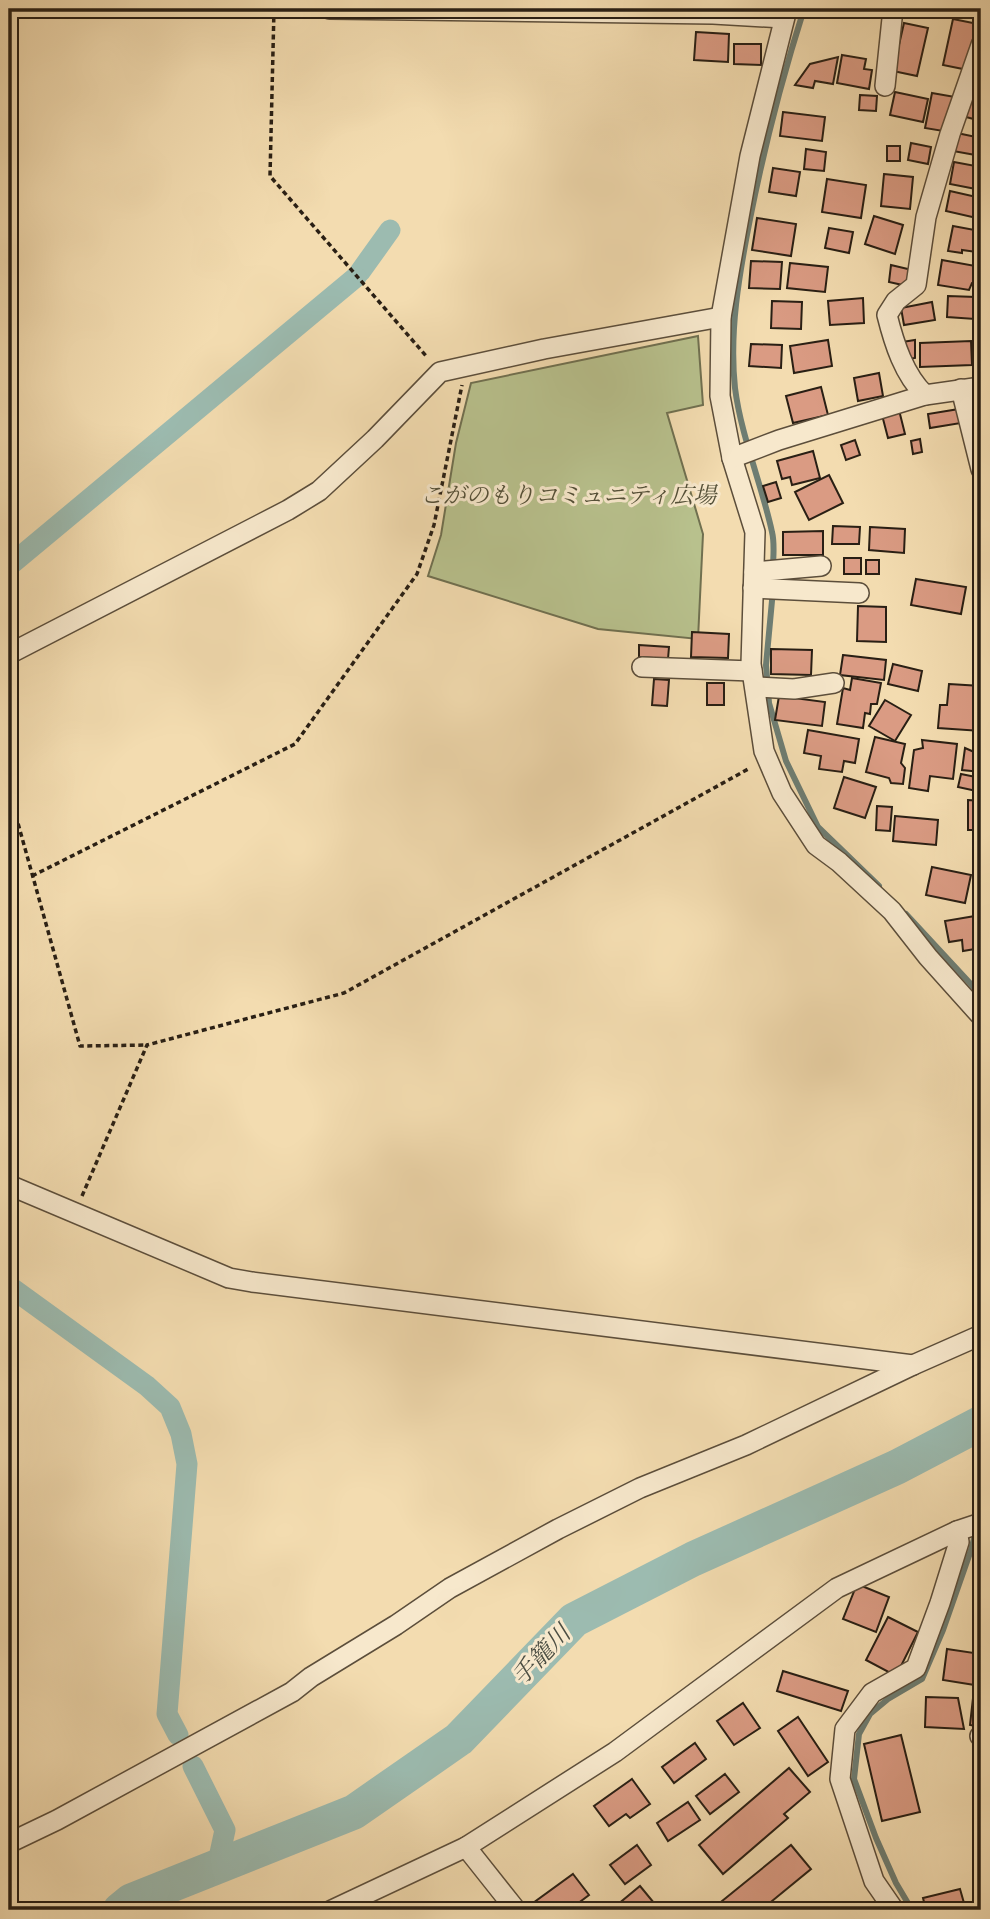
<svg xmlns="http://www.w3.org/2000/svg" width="990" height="1919" font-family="'IM FELL Double Pica','Noto Serif JP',serif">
	<rect width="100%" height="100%" fill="#f3dcb0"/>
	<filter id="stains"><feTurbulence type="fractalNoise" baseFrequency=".00286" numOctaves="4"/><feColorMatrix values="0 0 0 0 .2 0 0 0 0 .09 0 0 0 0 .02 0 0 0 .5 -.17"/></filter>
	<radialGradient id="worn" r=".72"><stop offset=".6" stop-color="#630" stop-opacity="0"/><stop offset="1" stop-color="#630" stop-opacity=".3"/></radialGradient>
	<!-- green -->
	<polygon fill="#b8c18d" stroke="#707050" stroke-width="2" points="698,336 703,405 667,413 703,534 698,639 598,629 428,576 441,535 456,443 471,383"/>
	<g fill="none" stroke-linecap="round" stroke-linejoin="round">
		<!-- stream -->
		<g stroke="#6e7d72" stroke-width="6">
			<path d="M773 569C773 557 775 544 772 532 762 485 741 436 735 388 729 332 739 275 750 219 764 148 782 78 804 9"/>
			<polyline points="773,590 766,665 769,703 786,761 818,827 879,886"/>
			<polyline points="906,914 981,995"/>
			<polyline points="912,1910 896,1883 876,1838 854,1779 859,1734 870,1714 888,1699 922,1679 943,1630 971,1550 981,1513"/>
		</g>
		<!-- canal -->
		<g stroke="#9cbbb0" stroke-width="21">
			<polyline points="360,272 390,230"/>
			<polyline points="9,566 356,277"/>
			<polyline points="9,1286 147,1386 170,1407 181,1434 187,1464 167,1714 178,1735"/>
			<polyline points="193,1766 225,1830 217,1867"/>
		</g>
		<!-- river -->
		<polyline stroke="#9cbbb0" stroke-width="35" points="120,1910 131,1901 354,1812 459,1739 574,1620 693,1559 897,1467 981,1423"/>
	</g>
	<!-- building -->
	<g fill="#da9b83" stroke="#291f14" stroke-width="2">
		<polygon points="953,19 978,24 968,70 943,65"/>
		<polygon points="904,23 928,28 917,76 893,71"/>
		<polygon points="696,32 729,34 728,62 694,60"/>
		<polygon points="734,44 761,44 761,65 734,64"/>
		<polygon points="842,55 866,59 864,69 872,70 869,89 837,83"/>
		<polygon points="838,57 833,84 815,81 813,88 795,85 810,64"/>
		<polygon points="975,80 981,81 981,121 966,117"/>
		<polygon points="895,92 928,99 923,122 890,115"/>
		<polygon points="932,93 955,97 943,131 925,128"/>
		<polygon points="860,95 877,96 876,111 859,110"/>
		<polygon points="783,112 825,117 822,141 780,136"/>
		<polygon points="957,133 981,138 981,156 953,151"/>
		<polygon points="911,143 931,147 928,164 908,160"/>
		<rect x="887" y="146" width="13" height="15"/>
		<polygon points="806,149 826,152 824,171 804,169"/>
		<polygon points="954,162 981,167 981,190 950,184"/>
		<polygon points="773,168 800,172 796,196 769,192"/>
		<polygon points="884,174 913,177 910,209 881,206"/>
		<polygon points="827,179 866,185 861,218 822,212"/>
		<polygon points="950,191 981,198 981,219 946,211"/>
		<polygon points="874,216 903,225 895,254 865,244"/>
		<polygon points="757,218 796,224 791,256 752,250"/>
		<polygon points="953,226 980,231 976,252 962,250 962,253 948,251"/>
		<polygon points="829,228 853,232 849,253 825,248"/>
		<polygon points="942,260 981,267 979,284 972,283 969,290 938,285"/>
		<polygon points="751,261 782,262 780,289 749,288"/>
		<polygon points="790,263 828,267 825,292 787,288"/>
		<polygon points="891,265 912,270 907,286 889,282"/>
		<polygon points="948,296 976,297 975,319 947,317"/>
		<polygon points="863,298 864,323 830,325 828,301"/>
		<polygon points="772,301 802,302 801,329 771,328"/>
		<polygon points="932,302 935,320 904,325 901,308"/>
		<polygon points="828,340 832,366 794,373 790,346"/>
		<polygon points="915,340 915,358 909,359 902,342"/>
		<polygon points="971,341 972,365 920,367 920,343"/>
		<polygon points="751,344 782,345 781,368 749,366"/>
		<polygon points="879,373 883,396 858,401 854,378"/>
		<polygon points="821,387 828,415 793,423 786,396"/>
		<polygon points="981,396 981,423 976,423 973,397"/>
		<polygon points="959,409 961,423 930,428 928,414"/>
		<polygon points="899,410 905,434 888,438 882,415"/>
		<polygon points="920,439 922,452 913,454 911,441"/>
		<polygon points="855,440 860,455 846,460 841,445"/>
		<polygon points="813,451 820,478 792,485 790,477 782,479 777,461"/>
		<polygon points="829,475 843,503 809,520 795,492"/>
		<polygon points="776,482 781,498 768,502 763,486"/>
		<polygon points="833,526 860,527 859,544 832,544"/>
		<polygon points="870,527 905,529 904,553 869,550"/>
		<polygon points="975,530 981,530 981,562 976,563"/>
		<polygon points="823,531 823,555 783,555 783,532"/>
		<rect x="844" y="558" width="17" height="16"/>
		<rect x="866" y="560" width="13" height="14"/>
		<polygon points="916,579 966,587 961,614 911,605"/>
		<polygon points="858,606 886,607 886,642 857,641"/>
		<polygon points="692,632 729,634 728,658 691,657"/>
		<polygon points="639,645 669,647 668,659 639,657"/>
		<polygon points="771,649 812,650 811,675 771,674"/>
		<polygon points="843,655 886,660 884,680 840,675"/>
		<polygon points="893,664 922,671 918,691 888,684"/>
		<polygon points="852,678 881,683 877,704 871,704 870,714 865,713 863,728 837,724 843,688 850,690"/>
		<polygon points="654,679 669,680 667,706 652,705"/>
		<rect x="707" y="683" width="17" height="22"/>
		<polygon points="949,684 981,686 981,731 938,728 940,705 947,705"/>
		<polygon points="779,696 825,702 822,726 775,720"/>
		<polygon points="885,700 911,715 895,741 869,726"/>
		<polygon points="808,730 859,739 855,763 844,761 842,772 819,769 821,756 804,753"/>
		<polygon points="875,737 905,744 901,763 905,768 903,784 891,783 889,778 866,772"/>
		<polygon points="922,740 957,744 953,779 930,776 928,791 909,788 914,750 923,748"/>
		<polygon points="965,748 981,755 981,772 962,770"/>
		<polygon points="961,774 981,778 981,792 958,787"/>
		<polygon points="844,777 876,787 865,818 834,808"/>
		<polygon points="968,800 981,801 981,830 968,830"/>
		<polygon points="877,806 892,807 890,831 876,830"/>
		<polygon points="895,816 938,820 936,845 893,841"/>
		<polygon points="932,867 971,875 965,903 926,895"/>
		<polygon points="981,915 981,948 963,951 962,940 949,942 945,921"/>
		<polygon points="857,1584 889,1597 876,1632 843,1619"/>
		<polygon points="888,1617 918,1632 896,1676 866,1660"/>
		<polygon points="947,1649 981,1654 981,1686 943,1680"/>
		<polygon points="783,1671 848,1691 841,1711 777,1691"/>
		<polygon points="926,1697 958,1698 964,1729 925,1727"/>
		<polygon points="973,1698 981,1699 981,1727 970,1725"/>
		<polygon points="743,1703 760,1728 734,1745 717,1721"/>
		<polygon points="798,1717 828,1762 808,1776 778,1731"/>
		<polygon points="901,1735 920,1812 882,1821 864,1744"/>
		<polygon points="695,1743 706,1759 674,1783 662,1767"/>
		<polygon points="789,1768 810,1792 784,1814 788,1818 723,1874 699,1845"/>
		<polygon points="725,1774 739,1792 710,1814 696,1796"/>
		<polygon points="632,1779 650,1804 630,1818 626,1814 609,1826 594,1806"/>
		<polygon points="688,1802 700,1820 668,1841 657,1823"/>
		<polygon points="637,1845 651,1865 625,1884 610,1865"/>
		<polygon points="791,1845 811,1869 761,1910 711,1910"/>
		<polygon points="573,1874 589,1895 569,1910 538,1910 533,1903"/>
		<polygon points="640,1886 659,1909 611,1910"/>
		<polygon points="960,1889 966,1910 926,1910 923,1898"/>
	</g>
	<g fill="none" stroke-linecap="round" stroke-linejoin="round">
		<defs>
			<g id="minor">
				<polyline points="330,9 713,14 783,18"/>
				<polyline points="787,9 750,156 721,317 720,396 732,458 755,532 751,664 764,751 782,793 816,845 839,862 892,911 928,957 981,1016"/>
				<polyline points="885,86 893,9"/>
				<polyline points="961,389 981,469"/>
				<path d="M925 395C904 375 894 343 887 315L896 301 916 285 926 217 950 134 981 45"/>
				<polyline points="732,458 779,440 925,395 981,387"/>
				<polyline points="754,572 821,566"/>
				<polyline points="753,588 859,593"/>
				<polyline points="9,654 288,510 319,491 375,439 440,372 544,349 721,317"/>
				<polyline points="642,667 752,671"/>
				<polyline points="757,687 794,689 834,683"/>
				<polyline points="9,1185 229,1278 252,1282 913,1365"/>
				<polyline points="980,1736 981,1736"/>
				<polyline points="9,1843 57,1820 292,1692 311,1677 396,1625 450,1588 558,1529 640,1488 746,1445 913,1365 981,1335"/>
				<polyline points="466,1847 516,1910"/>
				<polyline points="332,1910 466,1847 615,1752 837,1588 957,1531 981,1523"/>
				<polyline points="894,1910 874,1881 840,1779 845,1729 872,1693 916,1668 940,1603 959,1542 957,1531"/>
			</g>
		</defs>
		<!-- minor casing -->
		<use href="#minor" stroke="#5c4e3b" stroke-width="22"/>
		<!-- path -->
		<g stroke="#291f14" stroke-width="3.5" stroke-dasharray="5 3.5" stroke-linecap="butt">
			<polyline points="274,9 270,176 427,357"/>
			<polyline points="9,791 80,1046 147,1045"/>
			<polyline points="32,876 295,744 417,574 434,525 462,385"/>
			<polyline points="82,1196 147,1045 344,993 750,768"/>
		</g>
		<!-- minor -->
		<use href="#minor" stroke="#f7e8cc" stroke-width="19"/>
	</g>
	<g text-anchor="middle" stroke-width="6" stroke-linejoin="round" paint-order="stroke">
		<!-- park labels -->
		<g font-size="23" font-style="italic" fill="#545038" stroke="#f7e8cc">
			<text x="568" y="503">こがのもりコミュニティ広場</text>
		</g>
		<!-- water labels -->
		<g font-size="24" font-style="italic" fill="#4c4e43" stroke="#f7e8cc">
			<text transform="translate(541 1655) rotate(-46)" y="8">手籠川</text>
		</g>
	</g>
	<!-- margin -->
	<rect width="990" height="1919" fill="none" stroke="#f3dcb0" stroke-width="35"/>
	<rect x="10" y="10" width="969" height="1898" fill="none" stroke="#291f14" stroke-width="3.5"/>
	<rect x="18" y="18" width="955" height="1884" fill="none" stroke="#291f14" stroke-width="2"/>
	<rect width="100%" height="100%" filter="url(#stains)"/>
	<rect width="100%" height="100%" fill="url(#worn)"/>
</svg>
